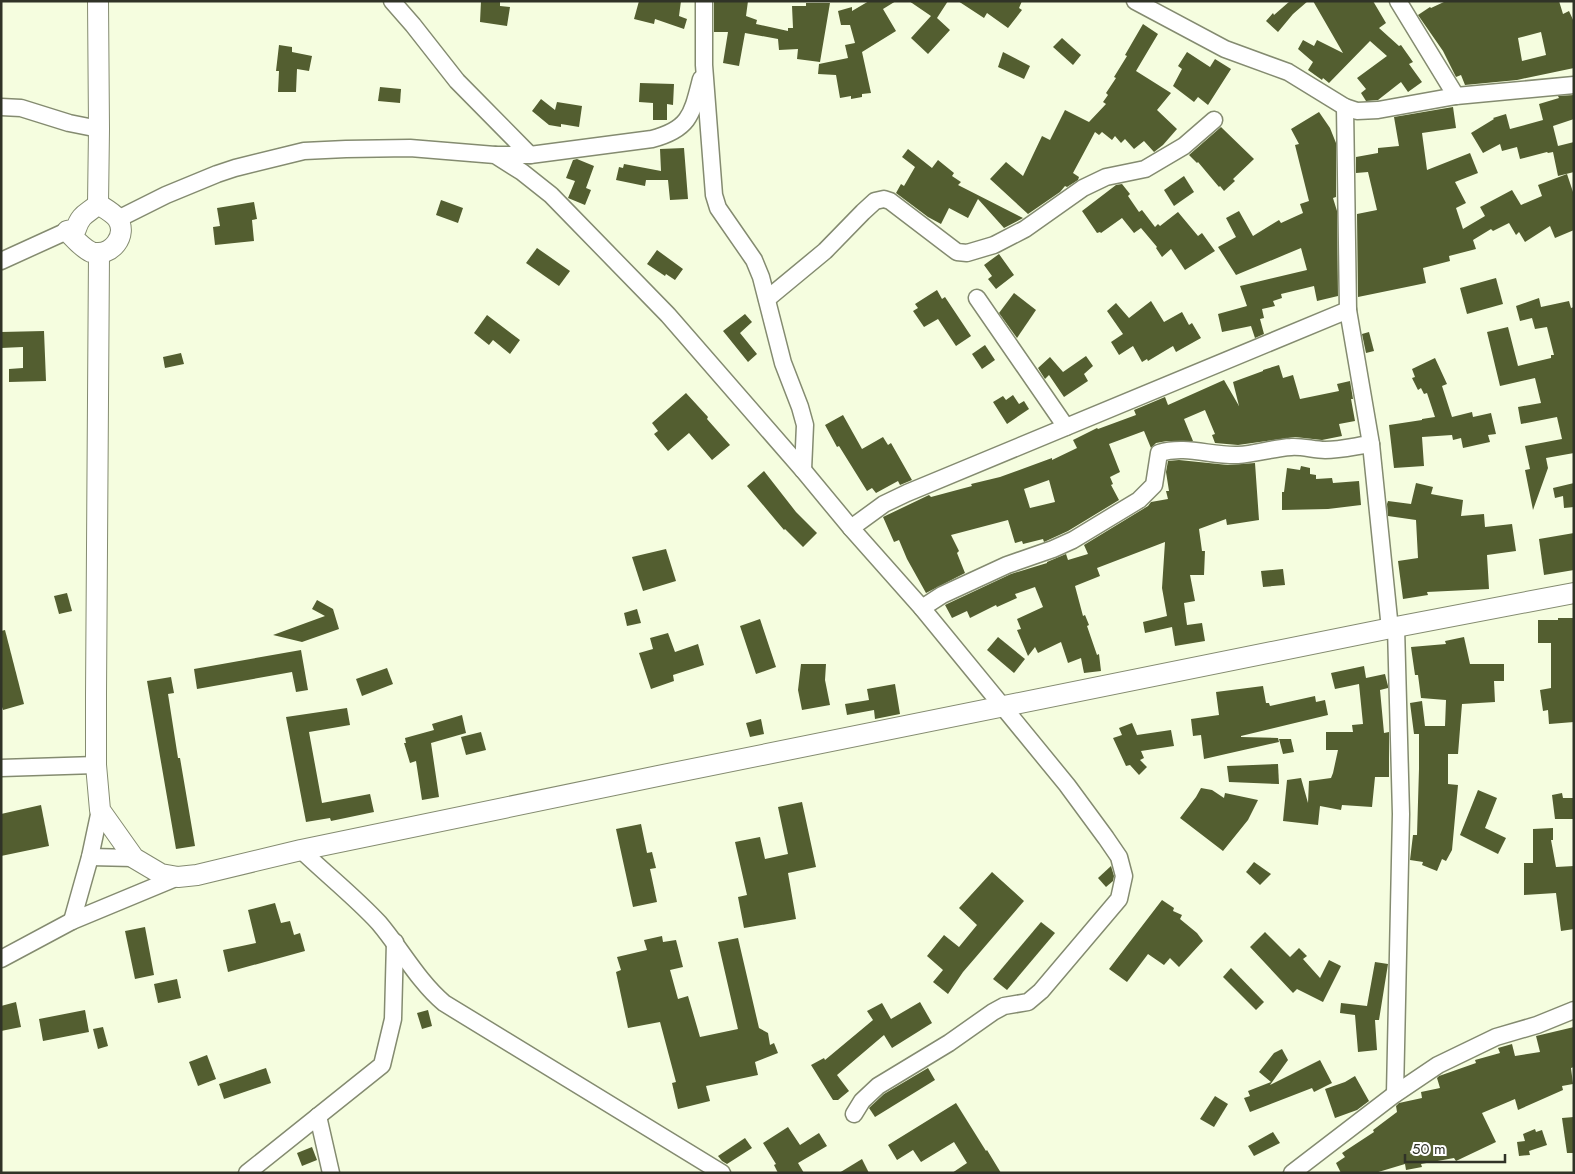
<svg xmlns="http://www.w3.org/2000/svg" width="1575" height="1174" font-family="Jost,sans-serif">
	<rect width="100%" height="100%" fill="#f5fddf"/>
	<!-- building -->
	<g fill="#535e30" fill-rule="evenodd">
		<polygon points="481,1 500,1 500,6 510,7 507,26 480,22"/>
		<polygon points="639,1 681,1 679,16 687,19 684,29 655,19 654,24 634,19"/>
		<polygon points="714,1 748,1 746,16 757,20 756,24 788,31 788,28 793,28 792,6 806,6 806,3 830,3 820,62 797,59 798,49 779,50 778,39 745,33 739,66 723,63 728,32 714,32"/>
		<polygon points="869,1 896,1 883,9 896,31 862,52 871,93 862,94 862,97 851,99 851,96 840,98 836,75 818,74 819,64 848,58 845,45 855,43 850,25 841,25 838,11 852,7 852,11"/>
		<polygon points="909,1 948,1 937,18 950,30 928,54 911,38 931,16"/>
		<polygon points="958,1 1022,1 1019,8 1022,10 1008,28 987,13 984,18"/>
		<polygon points="1290,1 1308,1 1293,14 1278,32 1266,21 1273,13 1274,15"/>
		<polygon points="1313,1 1373,1 1386,23 1379,28 1399,46 1401,45 1413,62 1409,64 1422,82 1408,92 1401,82 1378,100 1366,101 1361,93 1366,89 1357,78 1387,56 1370,41 1329,83 1323,78 1322,80 1308,70 1313,62 1298,49 1303,40 1314,46 1317,40 1343,53"/>
		<path d="M1446 1H1559L1563 14 1569 11 1574 22V68L1517 80 1465 85 1461 75 1456 77 1443 51 1418 15 1430 7 1431 8ZM1541 32 1546 55 1522 61 1518 38Z"/>
		<polygon points="1143,24 1158,34 1136,71 1171,93 1157,110 1177,129 1163,145 1154,152 1144,141 1134,149 1125,139 1121,143 1115,136 1112,140 1102,132 1099,135 1095,132 1073,173 1079,177 1078,180 1067,187 1065,186 1060,192 1028,214 990,179 1006,162 1023,176 1042,136 1050,140 1065,110 1089,122 1106,104 1103,102 1108,95 1106,93 1116,78 1114,77 1127,56 1125,55"/>
		<polygon points="1062,38 1081,55 1073,65 1053,47"/>
		<polygon points="279,45 292,47 292,52 312,56 309,71 297,69 296,92 278,92 279,71 276,71"/>
		<polygon points="1003,52 1030,66 1024,79 998,67"/>
		<polygon points="1187,52 1210,67 1215,59 1231,69 1208,105 1198,97 1194,102 1173,86 1182,69 1178,66"/>
		<polygon points="640,83 674,84 673,105 667,104 667,120 653,120 653,103 639,102"/>
		<polygon points="380,87 401,89 400,103 378,101"/>
		<polygon points="1574,95 1574,119 1553,126 1558,146 1574,142 1574,172 1558,176 1553,152 1548,153 1547,152 1520,159 1517,147 1502,151 1500,144 1483,153 1471,133 1494,119 1493,118 1506,114 1510,129 1543,120 1539,104 1559,98 1558,96"/>
		<polygon points="541,99 555,110 557,102 582,106 579,127 561,124 561,127 549,125 532,111"/>
		<polygon points="1453,107 1456,128 1422,133 1427,170 1470,153 1478,173 1455,182 1466,203 1456,208 1463,229 1485,216 1480,207 1512,190 1521,205 1542,196 1538,185 1567,174 1574,195 1574,230 1555,238 1550,226 1525,242 1519,232 1516,235 1509,223 1493,231 1491,229 1473,240 1476,249 1449,256 1450,261 1423,268 1426,283 1358,297 1357,214 1377,210 1368,172 1356,173 1356,157 1378,153 1378,148 1399,146 1394,117"/>
		<polygon points="1319,112 1330,128 1336,143 1336,197 1333,198 1337,211 1338,296 1317,301 1314,286 1281,294 1282,298 1273,301 1275,306 1262,309 1264,318 1260,319 1264,334 1255,338 1251,326 1222,332 1218,314 1247,306 1240,286 1307,270 1301,248 1236,275 1218,247 1236,237 1226,218 1239,211 1253,236 1279,220 1281,223 1303,213 1300,204 1309,201 1295,145 1299,144 1291,129"/>
		<polygon points="1221,127 1254,159 1233,179 1235,181 1224,191 1220,186 1219,187 1198,162 1197,163 1189,155"/>
		<polygon points="684,148 688,199 670,200 668,180 646,180 645,186 616,180 619,167 623,168 624,164 661,171 660,149"/>
		<polygon points="908,149 932,168 938,160 954,173 952,176 961,182 958,185 1023,218 1004,228 978,199 968,218 949,208 941,224 928,217 896,193 901,184 904,186 915,167 902,157"/>
		<polygon points="577,159 594,166 586,188 591,190 585,205 568,198 575,181 566,178 573,160"/>
		<polygon points="1184,176 1194,192 1174,206 1164,190"/>
		<polygon points="1122,184 1130,194 1128,196 1139,212 1142,210 1155,227 1158,224 1160,226 1178,212 1198,236 1202,233 1215,251 1185,270 1171,249 1162,257 1156,248 1157,247 1141,228 1134,233 1122,218 1101,233 1100,232 1097,233 1082,211 1116,185"/>
		<polygon points="441,200 463,208 458,223 436,215"/>
		<polygon points="254,202 257,219 252,220 254,241 215,245 213,227 220,226 217,208"/>
		<polygon points="537,248 570,271 559,286 526,263"/>
		<polygon points="657,250 683,269 675,280 666,274 665,276 647,264"/>
		<polygon points="999,254 1014,275 996,289 988,279 992,276 984,265"/>
		<polygon points="1496,278 1503,304 1467,314 1460,288"/>
		<polygon points="937,290 942,299 945,297 971,336 956,346 938,319 924,327 913,311 918,308 915,304"/>
		<polygon points="1014,293 1036,310 1017,338 999,313"/>
		<polygon points="1539,298 1541,307 1569,301 1571,308 1574,307 1574,453 1546,458 1548,468 1533,510 1525,470 1530,469 1525,446 1562,439 1557,417 1521,424 1518,407 1541,403 1535,378 1500,386 1487,332 1508,327 1518,366 1551,358 1551,355 1554,355 1547,327 1535,329 1532,318 1520,321 1516,306"/>
		<polygon points="1151,301 1164,322 1182,312 1189,325 1192,323 1201,338 1176,352 1173,346 1148,361 1147,359 1142,362 1133,346 1119,355 1111,342 1123,334 1107,311 1116,303 1129,318"/>
		<polygon points="745,314 752,322 740,333 757,354 748,362 723,331"/>
		<polygon points="487,315 520,340 510,354 493,340 489,345 474,333"/>
		<polygon points="44,331 46,381 9,382 9,369 23,368 23,347 1,348 1,332"/>
		<polygon points="1369,332 1374,351 1366,353 1362,334"/>
		<polygon points="985,345 995,360 982,369 972,354"/>
		<polygon points="181,353 184,364 165,368 163,357"/>
		<polygon points="1086,356 1093,366 1084,374 1088,381 1064,397 1049,375 1045,379 1038,368 1050,357 1063,372"/>
		<polygon points="1435,358 1447,384 1442,386 1452,417 1472,412 1473,417 1491,413 1496,434 1488,435 1490,442 1463,448 1461,438 1453,440 1452,435 1422,437 1424,466 1394,468 1389,425 1422,420 1422,419 1435,417 1427,393 1424,394 1421,388 1418,390 1412,378 1415,377 1412,369"/>
		<path d="M1279 365 1283 378 1293 375 1300 399 1339 391 1337 384 1350 381 1353 399H1351L1355 421 1339 424 1342 436 1322 440 1295 437 1238 445 1215 443 1212 435 1215 434 1205 410 1184 419 1193 441H1167L1156 443 1151 448 1144 431 1109 444 1120 472 1110 477 1113 484 1111 485 1119 500 1068 531 1044 542 1043 539 1023 544 1022 541 1015 543 1008 520 951 535 959 551 957 553 965 573 926 593 907 559 899 540 894 542 883 517 929 495 931 497 972 486 971 484 1000 477 1052 458V460L1077 448 1073 440 1097 428 1098 429 1136 415 1134 410 1165 397 1168 405 1224 380 1239 406 1233 382 1263 371V370ZM1049 480 1055 502 1030 508 1024 489Z"/>
		<polygon points="686,393 708,417 707,419 730,445 712,460 689,433 668,451 654,434 658,431 652,423"/>
		<polygon points="1013,395 1019,404 1024,401 1029,409 1007,424 993,402 1003,396 1006,400"/>
		<polygon points="843,415 862,449 883,437 888,445 891,443 912,480 900,485 898,481 876,493 872,488 867,491 839,446 837,447 825,425"/>
		<polygon points="1179,460 1228,465 1255,463 1259,520 1227,525 1226,519 1199,529 1202,551 1205,551 1204,575 1190,575 1195,601 1184,603 1187,625 1202,623 1205,641 1175,646 1172,627 1145,633 1143,622 1167,616 1162,588 1165,542 1097,568 1100,576 1075,586 1083,616 1085,615 1089,625 1087,626 1097,655 1099,654 1101,671 1084,673 1081,658 1068,663 1061,642 1038,653 1035,647 1028,656 1017,630 1021,629 1017,619 1043,607 1035,587 1015,594 1017,598 997,607 996,605 970,618 967,611 952,618 945,605 947,604 1011,574 1047,563 1047,562 1066,554 1068,560 1088,554 1084,545 1148,506 1151,502 1168,499 1166,491 1169,491 1166,472 1168,461"/>
		<polygon points="1301,466 1310,468 1310,474 1316,475 1316,479 1332,478 1333,483 1359,481 1361,505 1328,509 1282,510 1282,492 1284,492 1287,468 1300,470"/>
		<polygon points="764,471 796,512 817,533 803,547 785,529 784,530 747,486"/>
		<polygon points="1416,483 1433,487 1431,494 1463,500 1461,516 1484,514 1485,527 1512,524 1516,551 1487,555 1489,589 1427,592 1428,595 1403,599 1398,561 1418,558 1416,520 1388,516 1387,504 1388,501 1411,504"/>
		<polygon points="1574,483 1574,507 1564,508 1563,496 1555,498 1553,488"/>
		<polygon points="1574,533 1574,570 1544,575 1539,539"/>
		<polygon points="666,549 676,581 643,591 632,557"/>
		<polygon points="1283,569 1285,585 1263,587 1261,571"/>
		<polygon points="67,593 72,611 59,614 54,596"/>
		<polygon points="317,600 333,609 339,629 302,642 273,635 325,616 312,609"/>
		<polygon points="637,609 641,623 627,626 624,613"/>
		<polygon points="1558,618 1574,618 1574,722 1549,724 1548,710 1543,711 1540,690 1551,688 1551,643 1538,643 1538,620 1558,620"/>
		<polygon points="760,619 776,667 756,674 740,626"/>
		<polygon points="5,630 24,704 3,710 1,704 1,631"/>
		<polygon points="668,633 675,652 698,644 704,665 673,675 674,681 651,689 639,653 653,649 650,638"/>
		<polygon points="998,637 1025,659 1014,673 987,650"/>
		<polygon points="1464,637 1470,664 1504,664 1504,681 1494,681 1495,702 1462,704 1458,754 1448,754 1448,784 1458,785 1452,850 1446,861 1442,859 1437,871 1422,865 1423,862 1410,860 1413,835 1417,835 1419,769 1419,734 1414,734 1410,703 1422,701 1425,726 1445,726 1446,700 1421,698 1418,675 1415,675 1411,647 1446,644 1445,641"/>
		<polygon points="301,650 308,690 296,692 292,672 197,689 194,669"/>
		<polygon points="801,664 826,664 825,680 830,705 802,710 798,690"/>
		<polygon points="1364,666 1366,678 1385,674 1388,686 1388,688 1380,690 1384,733 1389,732 1389,777 1375,777 1372,807 1342,805 1341,810 1320,806 1318,825 1283,821 1287,780 1301,778 1308,803 1309,781 1331,778 1333,773 1338,750 1326,750 1326,732 1353,732 1352,725 1363,724 1359,684 1335,689 1331,673"/>
		<polygon points="387,668 393,684 362,696 356,679"/>
		<polygon points="171,677 174,693 168,694 178,758 180,758 195,846 176,849 147,681"/>
		<polygon points="895,684 900,714 875,719 874,710 847,715 845,704 869,700 867,689"/>
		<polygon points="1263,686 1266,703 1269,703 1270,706 1315,696 1316,702 1325,700 1328,715 1241,736 1241,737 1278,738 1279,742 1204,759 1201,735 1193,736 1191,719 1219,715 1216,692"/>
		<polygon points="347,708 350,725 309,732 322,803 370,794 374,812 331,821 330,818 306,822 286,717"/>
		<polygon points="462,715 466,733 431,743 439,797 422,800 416,761 410,763 404,743 406,743 405,738 434,730 432,724"/>
		<polygon points="761,719 764,734 750,737 746,723"/>
		<polygon points="1132,723 1137,735 1171,730 1174,746 1141,751 1144,758 1140,760 1147,767 1139,775 1130,765 1126,766 1113,738 1122,735 1119,728"/>
		<polygon points="481,732 486,750 466,755 461,737"/>
		<polygon points="1279,739 1291,739 1294,752 1283,754"/>
		<polygon points="1278,764 1279,784 1229,782 1227,766"/>
		<polygon points="1201,788 1212,790 1224,798 1225,793 1258,800 1248,820 1223,851 1180,818 1196,797"/>
		<polygon points="1478,790 1497,798 1485,828 1506,838 1498,854 1460,835"/>
		<polygon points="1562,793 1563,798 1574,798 1574,819 1555,819 1552,795"/>
		<polygon points="802,802 816,867 788,873 796,919 744,928 738,897 747,895 735,842 760,837 765,859 788,854 778,807"/>
		<polygon points="41,805 49,846 1,856 1,814"/>
		<polygon points="641,824 647,853 652,852 656,868 650,869 657,902 633,907 616,829"/>
		<polygon points="1553,828 1553,840 1551,840 1556,867 1574,866 1574,929 1561,931 1556,893 1524,895 1524,863 1533,863 1533,829"/>
		<polygon points="1254,862 1271,874 1260,885 1246,872"/>
		<polygon points="1111,866 1114,876 1113,881 1106,887 1098,878"/>
		<polygon points="992,872 1024,901 963,972 948,994 933,982 943,970 927,956 944,935 959,947 977,925 959,908"/>
		<polygon points="1162,900 1174,908 1173,911 1182,915 1180,919 1197,933 1203,941 1179,967 1170,958 1164,965 1148,954 1127,982 1109,969"/>
		<polygon points="275,903 281,923 290,921 294,935 300,933 305,951 228,972 223,950 256,943 248,910"/>
		<polygon points="1041,922 1055,933 1007,990 993,979"/>
		<polygon points="145,927 154,975 135,979 125,931"/>
		<polygon points="1265,932 1290,957 1299,948 1307,956 1303,959 1320,978 1329,960 1341,966 1323,1002 1297,989 1293,993 1250,947"/>
		<polygon points="662,936 663,942 676,940 683,967 670,970 678,999 688,996 700,1037 738,1029 718,942 738,938 759,1028 768,1033 770,1045 774,1043 778,1053 755,1062 758,1075 706,1086 710,1101 678,1109 672,1083 676,1082 660,1022 628,1028 616,972 621,970 617,957 647,950 644,940"/>
		<polygon points="1375,962 1388,964 1379,1020 1375,1020 1377,1050 1358,1052 1355,1015 1340,1013 1341,1003 1367,1006"/>
		<polygon points="1231,968 1264,1002 1256,1010 1223,977"/>
		<polygon points="177,979 181,998 158,1003 154,984"/>
		<polygon points="16,1002 21,1027 1,1031 1,1006"/>
		<polygon points="920,1002 932,1023 892,1048 884,1035 837,1075 849,1091 838,1100 833,1100 811,1065 824,1058 825,1060 873,1020 867,1011 882,1003 891,1019"/>
		<polygon points="85,1010 89,1032 43,1041 39,1019"/>
		<polygon points="428,1010 432,1026 422,1029 417,1013"/>
		<polygon points="103,1027 108,1046 98,1049 93,1029"/>
		<polygon points="1574,1027 1574,1067 1571,1068 1573,1084 1562,1086 1563,1090 1518,1110 1515,1099 1482,1113 1496,1142 1456,1161 1454,1158 1421,1164 1422,1167 1406,1170 1405,1164 1375,1173 1341,1173 1336,1163 1345,1157 1342,1153 1374,1132 1373,1130 1397,1112 1396,1106 1399,1103 1422,1098 1421,1092 1440,1088 1437,1078 1439,1076 1476,1063 1475,1060 1500,1053 1498,1048 1512,1044 1515,1056 1540,1052 1536,1036"/>
		<polygon points="1282,1049 1288,1060 1270,1085 1320,1060 1332,1083 1314,1092 1312,1088 1250,1112 1244,1098 1250,1096 1248,1091 1271,1082 1259,1072 1274,1053"/>
		<polygon points="207,1055 216,1079 198,1086 189,1062"/>
		<polygon points="266,1068 271,1083 224,1099 219,1084"/>
		<polygon points="928,1068 935,1080 875,1117 869,1108 884,1094"/>
		<polygon points="1355,1076 1369,1101 1357,1110 1335,1118 1325,1089 1345,1082"/>
		<polygon points="1215,1096 1228,1104 1214,1127 1200,1119"/>
		<polygon points="956,1103 986,1151 987,1150 1001,1173 952,1173 967,1163 954,1142 921,1162 913,1150 897,1160 888,1145"/>
		<polygon points="1574,1117 1574,1153 1567,1153 1562,1118"/>
		<polygon points="788,1127 800,1145 819,1133 827,1146 798,1163 804,1173 778,1173 774,1165 776,1164 763,1143"/>
		<polygon points="1535,1129 1536,1132 1542,1130 1547,1145 1529,1151 1530,1155 1519,1156 1517,1142 1525,1141 1523,1134"/>
		<polygon points="1273,1132 1280,1143 1254,1156 1248,1146"/>
		<polygon points="745,1138 752,1148 727,1164 722,1161 718,1156"/>
		<polygon points="312,1147 317,1160 302,1166 297,1153"/>
		<polygon points="862,1159 869,1173 839,1173"/>
	</g>
	<g fill="none" stroke-linecap="round" stroke-linejoin="round">
		<defs>
			<g id="minor">
				<polyline points="392,1 413,25 457,81 530,155"/>
				<polyline points="704,1 704,65 714,195 718,208 754,260 761,277 783,363 800,407 805,425 803,470"/>
				<polyline points="1135,1 1225,49 1288,72 1345,107 1357,111 1378,110 1456,96 1574,85"/>
				<polyline points="1398,1 1456,96"/>
				<polyline points="1,107 21,108 69,123 99,129"/>
				<polyline points="1345,107 1348,310 1371,444 1390,629"/>
				<path d="M495 155H530L652 139C690 129 692 114 701 79"/>
				<polyline points="118,219 166,195 217,174 235,168 304,151 346,149 410,148 495,155 522,172 551,195 668,315 803,470 851,528 922,608 1067,785 1106,838 1119,857 1124,876 1119,899 1041,991 1028,1002 1004,1006 993,1012 949,1043 878,1086 862,1101 854,1114"/>
				<polyline points="1,261 67,231"/>
				<polyline points="977,298 1066,427"/>
				<polyline points="767,299 825,251 863,212 875,201 884,199 890,201 957,252 967,253 994,245 1025,229 1083,188 1106,177 1145,169 1184,146 1214,120"/>
				<polyline points="851,528 884,504 907,493 1348,310"/>
				<path d="M922 608 942 595 1007 565 1053 549 1073 540 1139 500 1154 485 1159 453C1186 445 1211 456 1238 455 1256 454 1273 448 1291 447 1302 446 1314 450 1325 450 1340 450 1356 446 1371 444"/>
				<polyline points="1,768 96,765"/>
				<path d="M301 850C326 874 356 898 379 923 401 949 418 981 444 1003L722 1173"/>
				<polyline points="90,857 134,858"/>
				<polyline points="72,921 90,857 100,810"/>
				<polyline points="1,959 72,921 178,877"/>
				<polyline points="1395,1094 1401,814 1396,627"/>
				<polyline points="318,1116 331,1173"/>
				<polyline points="247,1173 382,1065 393,1019 395,942"/>
				<polyline points="1292,1173 1395,1094 1438,1065 1496,1037 1537,1025 1574,1010"/>
			</g>
			<g id="tertiary">
				<polyline points="98,204 99,129 98,1"/>
				<path d="M98 204C104 208 112 212 117 218 129 235 111 258 91 252 82 248 74 238 67 231L76 229C81 213 88 214 98 204Z"/>
				<polyline points="99,253 96,695 96,765 100,810 134,858 161,874 178,877 197,875 301,850 658,776 1396,627 1574,593"/>
			</g>
		</defs>
		<!-- minor casing -->
		<use href="#minor" stroke="#848b70" stroke-width="19"/>
		<!-- tertiary casing -->
		<use href="#tertiary" stroke="#848b70" stroke-width="22"/>
		<!-- minor -->
		<use href="#minor" stroke="#fff" stroke-width="16"/>
		<!-- tertiary -->
		<use href="#tertiary" stroke="#fff" stroke-width="20"/>
	</g>
	<!-- border -->
	<rect width="1575" height="1174" fill="none" stroke="#303327" stroke-width="5"/>
	<!-- scale -->
	<path d="M1405 1154v8h100v-8" fill="none" stroke="#303327" stroke-width="2.5"/>
	<text x="1412" y="1154" font-size="15" fill="#303327" stroke="#ffffff" stroke-width="4" paint-order="stroke">50 m</text>
</svg>
